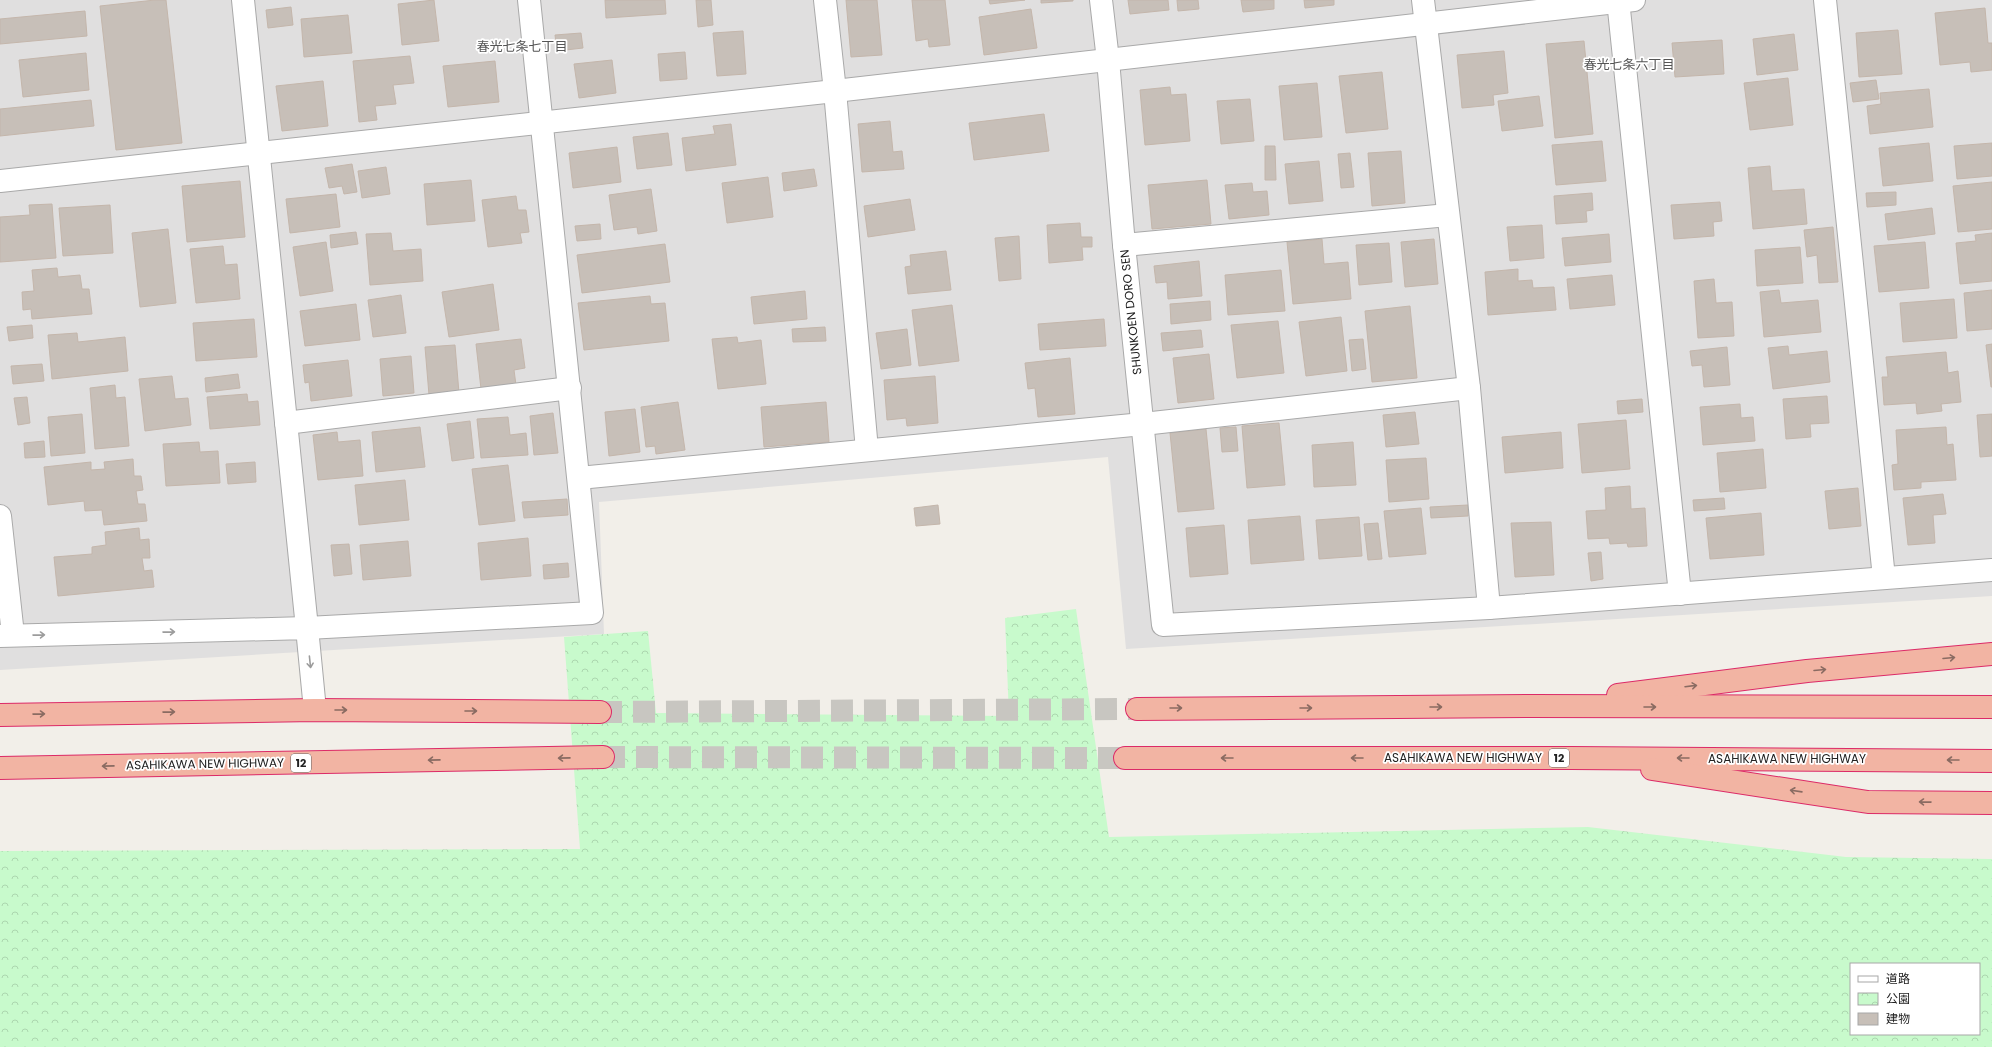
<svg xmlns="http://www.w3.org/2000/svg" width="1992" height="1047" font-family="Poppins,'Noto Sans JP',sans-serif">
	<defs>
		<pattern id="park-crowns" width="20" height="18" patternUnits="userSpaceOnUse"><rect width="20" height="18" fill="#c8facc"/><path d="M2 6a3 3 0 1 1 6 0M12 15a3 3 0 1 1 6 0" fill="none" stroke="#acd6af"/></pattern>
	</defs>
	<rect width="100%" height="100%" fill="#f2efe9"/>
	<!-- residential -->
	<polygon fill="#e0dfdf" points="0,0 1992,0 1992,596 1126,649 1108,457 599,502 604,634 0,670"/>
	<!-- park -->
	<path fill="url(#park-crowns)" fill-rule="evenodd" d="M1076 609 1109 837 1588 827 1846 857 1992 859V1047H0V851L580 849 564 637 648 631 656 713 1009 716 1005 618ZM1851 964H1979V1034H1851Z"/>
	<!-- building -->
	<g fill="#c7bfb8" stroke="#c4b6ab">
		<polygon points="155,0 166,0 182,143 116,150 100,6"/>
		<polygon points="434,0 439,41 402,45 398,4"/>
		<polygon points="605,0 665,0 666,14 606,18"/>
		<polygon points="696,0 711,0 713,25 698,27"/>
		<polygon points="846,0 877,0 882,55 851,57"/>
		<polygon points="912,0 945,0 950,45 929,47 928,39 916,41"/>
		<polygon points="989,0 1025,0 990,4"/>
		<polygon points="1041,0 1073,0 1073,1 1041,3"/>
		<polygon points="1128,0 1168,0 1169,10 1130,14"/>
		<polygon points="1177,0 1198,0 1199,9 1178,11"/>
		<polygon points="1241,0 1274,0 1274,9 1243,12"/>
		<polygon points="1304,0 1334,0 1334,5 1305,8"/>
		<polygon points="291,7 293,25 268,28 266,10"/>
		<polygon points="1985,8 1988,43 1992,43 1992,70 1971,72 1970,62 1940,65 1935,13"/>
		<polygon points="1031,9 1037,48 984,55 979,17"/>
		<polygon points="85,11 87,36 0,44 0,19"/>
		<polygon points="348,15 352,53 304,57 301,19"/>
		<polygon points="1898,30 1902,74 1859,77 1856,33"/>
		<polygon points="743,31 746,74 717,76 713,33"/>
		<polygon points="581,33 583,48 557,51 555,35"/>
		<polygon points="1794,34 1798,70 1757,75 1753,39"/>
		<polygon points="1722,40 1724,74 1675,77 1672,43"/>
		<polygon points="1584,41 1593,134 1555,138 1546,44"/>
		<polygon points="1504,51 1508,93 1493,95 1494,105 1462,108 1457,55"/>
		<polygon points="685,52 687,79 660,81 658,54"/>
		<polygon points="86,53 89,90 23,97 19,60"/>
		<polygon points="410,56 414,83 393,85 396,104 375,106 377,120 359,122 353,61"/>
		<polygon points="612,60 616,93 579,98 574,64"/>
		<polygon points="495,61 499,102 448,107 443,66"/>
		<polygon points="1382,72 1388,129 1346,133 1339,76"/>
		<polygon points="1788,78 1793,125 1750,130 1744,83"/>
		<polygon points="1876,80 1879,99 1853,102 1850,83"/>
		<polygon points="323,81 328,126 282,131 276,86"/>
		<polygon points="1317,83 1322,137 1284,140 1279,86"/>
		<polygon points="1170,87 1171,95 1186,94 1190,141 1145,145 1140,90"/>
		<polygon points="1929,89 1933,127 1870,134 1867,106 1881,104 1880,93"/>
		<polygon points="1539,96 1543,126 1502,131 1498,101"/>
		<polygon points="1250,99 1254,141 1221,144 1217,101"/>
		<polygon points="91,100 94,126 0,136 0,109"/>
		<polygon points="1044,114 1049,151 974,160 969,123"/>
		<polygon points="890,121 893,152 902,151 904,169 862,172 858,124"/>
		<polygon points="731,124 736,165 686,171 682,138 715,134 713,126"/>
		<polygon points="668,133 672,165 637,169 633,137"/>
		<polygon points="1602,141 1606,181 1556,185 1552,145"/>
		<polygon points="1929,143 1933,181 1883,186 1879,148"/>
		<polygon points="1992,143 1992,176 1957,179 1954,146"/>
		<polygon points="1265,146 1275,146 1276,180 1265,180"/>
		<polygon points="617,147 621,182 573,188 569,153"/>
		<polygon points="1401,151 1405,203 1372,206 1368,153"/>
		<polygon points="1350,153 1354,187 1341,188 1338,154"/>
		<polygon points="1319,161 1323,201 1289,204 1285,164"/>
		<polygon points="352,164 357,192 344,194 342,186 329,188 325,168"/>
		<polygon points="1770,166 1772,191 1804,189 1807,224 1753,229 1748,168"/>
		<polygon points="386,167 390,194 362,198 358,171"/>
		<polygon points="814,169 817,186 784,191 782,173"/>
		<polygon points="768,177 773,217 727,223 722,183"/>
		<polygon points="471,180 475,221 427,225 424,184"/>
		<polygon points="1207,180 1211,224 1152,229 1148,185"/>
		<polygon points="240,181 245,237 187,242 182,186"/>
		<polygon points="1992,182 1992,229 1958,232 1953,186"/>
		<polygon points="1252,183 1253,192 1267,191 1269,215 1229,219 1225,185"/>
		<polygon points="651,189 657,231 638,234 637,227 614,230 609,195"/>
		<polygon points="1896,192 1896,205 1867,207 1866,193"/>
		<polygon points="1592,193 1593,210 1586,211 1587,222 1556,224 1554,196"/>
		<polygon points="336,194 340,227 290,233 286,199"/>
		<polygon points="516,196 518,210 526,210 529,232 520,233 522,243 488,247 482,200"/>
		<polygon points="910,199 915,230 868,237 864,206"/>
		<polygon points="1720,202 1722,221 1713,222 1714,236 1674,239 1671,205"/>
		<polygon points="52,204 56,258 0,262 0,217 30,215 29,205"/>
		<polygon points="110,205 113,253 63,256 59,208"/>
		<polygon points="1932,208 1935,234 1888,240 1885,214"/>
		<polygon points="1080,223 1081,237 1092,237 1092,247 1082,247 1083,260 1049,263 1047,225"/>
		<polygon points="600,224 601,239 577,241 575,226"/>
		<polygon points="1542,225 1544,258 1510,261 1507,227"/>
		<polygon points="1833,227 1838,282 1819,283 1817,255 1807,257 1804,230"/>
		<polygon points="168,229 176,303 140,307 132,233"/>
		<polygon points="356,232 358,244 331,248 330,235"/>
		<polygon points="391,233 393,251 421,249 423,281 370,285 366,234"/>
		<polygon points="1992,233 1992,281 1960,284 1956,243 1976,241 1975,235"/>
		<polygon points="1609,234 1611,262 1565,266 1562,238"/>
		<polygon points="1019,236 1021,279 999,281 995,238"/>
		<polygon points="1322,239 1324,264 1348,262 1351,299 1293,304 1287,242"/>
		<polygon points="1434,239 1438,284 1405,287 1401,242"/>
		<polygon points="326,242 333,291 300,296 293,247"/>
		<polygon points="1925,242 1929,288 1879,292 1874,246"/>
		<polygon points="1389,243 1392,282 1359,285 1356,245"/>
		<polygon points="665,244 670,282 582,293 577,255"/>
		<polygon points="223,246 225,265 237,264 240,299 196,303 190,249"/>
		<polygon points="1800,247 1803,283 1757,286 1755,250"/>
		<polygon points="946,251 951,290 908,294 905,267 911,266 910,255"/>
		<polygon points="1199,261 1202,296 1168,299 1167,282 1156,283 1154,266"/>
		<polygon points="57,268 58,277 80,275 82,289 89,289 92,314 32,319 31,309 23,310 22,292 34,291 32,270"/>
		<polygon points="1518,269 1518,281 1532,280 1533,288 1554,287 1556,310 1488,315 1485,272"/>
		<polygon points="1281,270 1285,311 1228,315 1225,275"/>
		<polygon points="1612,275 1615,305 1570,309 1567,279"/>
		<polygon points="1714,279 1716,303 1732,302 1734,336 1698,338 1694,281"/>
		<polygon points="493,284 499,330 449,337 442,292"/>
		<polygon points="1779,290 1781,303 1818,300 1821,332 1764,337 1760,292"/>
		<polygon points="1992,290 1992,329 1967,331 1964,293"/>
		<polygon points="805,291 807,319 754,324 751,297"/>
		<polygon points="401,295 406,333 373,337 368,300"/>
		<polygon points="650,296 651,304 665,303 669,341 584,350 578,303"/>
		<polygon points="1954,299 1957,338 1903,342 1900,303"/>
		<polygon points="1210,301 1211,320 1171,324 1170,304"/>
		<polygon points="356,304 360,340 305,346 300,311"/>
		<polygon points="952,305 959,361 919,366 912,310"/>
		<polygon points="1410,306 1417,378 1372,382 1365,311"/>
		<polygon points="1341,317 1347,371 1306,376 1299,322"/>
		<polygon points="254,319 257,357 196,361 193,323"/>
		<polygon points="1104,319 1106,346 1040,350 1038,324"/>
		<polygon points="1278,321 1284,373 1237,378 1231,325"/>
		<polygon points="32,325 33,338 9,341 7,327"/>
		<polygon points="825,327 826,341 793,342 792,329"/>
		<polygon points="907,329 911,365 881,369 876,333"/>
		<polygon points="1201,330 1203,347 1163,351 1161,333"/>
		<polygon points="77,333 78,342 125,337 128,371 52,379 48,335"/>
		<polygon points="737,337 738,343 761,340 766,384 718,389 712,339"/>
		<polygon points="521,339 525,368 514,370 516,385 481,389 476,344"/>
		<polygon points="1363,339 1366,369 1352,371 1349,340"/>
		<polygon points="1992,344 1992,387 1991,387 1986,345"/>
		<polygon points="455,345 459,393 429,395 425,347"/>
		<polygon points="1788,346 1789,355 1827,351 1830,382 1773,389 1768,348"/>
		<polygon points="1727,347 1730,385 1704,387 1702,365 1692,366 1690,351"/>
		<polygon points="1946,352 1948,373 1958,371 1961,402 1941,404 1942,411 1917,414 1916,403 1884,405 1882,377 1888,377 1886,357"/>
		<polygon points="1209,354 1214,399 1178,403 1173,358"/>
		<polygon points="411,356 414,393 383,396 380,359"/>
		<polygon points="1070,358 1075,414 1038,417 1035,388 1028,389 1025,363"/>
		<polygon points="348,360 352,396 311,401 309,382 305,383 303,365"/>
		<polygon points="42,364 44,381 13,384 11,366"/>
		<polygon points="238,374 240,388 206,392 205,378"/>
		<polygon points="172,376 175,399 188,398 191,425 145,431 139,379"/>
		<polygon points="935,376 938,423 907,426 906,418 887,420 884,380"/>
		<polygon points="115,385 116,398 125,397 129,446 95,449 90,388"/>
		<polygon points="247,394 248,402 258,401 260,425 210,429 207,397"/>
		<polygon points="1827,396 1829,423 1810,424 1811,437 1786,439 1783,399"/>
		<polygon points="27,397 30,423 18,425 14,398"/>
		<polygon points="1642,399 1643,412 1618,414 1617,401"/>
		<polygon points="678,402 685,450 656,454 655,446 646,447 641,407"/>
		<polygon points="826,402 829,442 764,447 761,407"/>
		<polygon points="1740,404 1741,418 1753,417 1755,441 1703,445 1700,407"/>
		<polygon points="635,409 640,452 609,456 605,412"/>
		<polygon points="1415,412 1419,444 1386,447 1383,415"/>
		<polygon points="553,413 558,453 534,455 530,416"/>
		<polygon points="82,414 85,453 51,456 48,417"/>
		<polygon points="1992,414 1992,456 1980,457 1977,415"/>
		<polygon points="508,417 510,435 526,433 528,455 481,458 477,419"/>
		<polygon points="1626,420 1630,469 1582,473 1578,424"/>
		<polygon points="470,421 474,458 452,461 447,424"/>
		<polygon points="1279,423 1285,485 1247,488 1242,426"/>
		<polygon points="420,427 425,467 376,472 372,432"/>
		<polygon points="1236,427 1238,451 1222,452 1220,428"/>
		<polygon points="1946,427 1947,445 1953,444 1956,480 1921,482 1921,488 1894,490 1892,465 1898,464 1896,430"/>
		<polygon points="1206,429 1214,509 1178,512 1170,433"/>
		<polygon points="337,432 338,442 360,440 363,476 318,480 313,435"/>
		<polygon points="1561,432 1563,468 1505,473 1502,437"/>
		<polygon points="44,441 45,457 25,458 24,443"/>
		<polygon points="199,442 200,452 218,451 220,483 166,486 163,444"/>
		<polygon points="1353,442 1356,485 1314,487 1312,445"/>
		<polygon points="1763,449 1766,488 1720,492 1717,453"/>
		<polygon points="1426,458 1429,499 1389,502 1386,460"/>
		<polygon points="133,459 134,476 141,476 143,490 136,491 138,504 145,504 147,521 104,525 102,510 85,511 84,501 48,505 44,467 91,462 91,470 105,469 104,462"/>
		<polygon points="255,462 256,482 228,484 226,464"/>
		<polygon points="508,465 515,521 479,525 472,469"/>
		<polygon points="405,480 409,520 359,525 355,485"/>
		<polygon points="1630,486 1631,509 1645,508 1647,546 1628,547 1627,543 1610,544 1609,538 1588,539 1586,511 1606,510 1605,488"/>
		<polygon points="1858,488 1861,526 1829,529 1825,491"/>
		<polygon points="1943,494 1946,514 1933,515 1935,543 1908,545 1903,498"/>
		<polygon points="1724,498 1725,509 1694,511 1693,500"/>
		<polygon points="567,499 568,515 524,518 522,502"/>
		<polygon points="938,505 940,524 916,526 914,508"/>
		<polygon points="1468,505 1468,516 1431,518 1430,507"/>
		<polygon points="1421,508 1426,554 1389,557 1384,511"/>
		<polygon points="1761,513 1764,555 1710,559 1706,518"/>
		<polygon points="1300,516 1304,560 1251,564 1248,520"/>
		<polygon points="1359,517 1362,556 1319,559 1316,520"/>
		<polygon points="1551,522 1554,575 1515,577 1511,523"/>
		<polygon points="1378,523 1382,559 1368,560 1364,524"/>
		<polygon points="1224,525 1228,574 1190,577 1186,528"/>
		<polygon points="139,528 140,540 149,539 150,558 142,558 144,571 152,570 154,587 58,596 54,557 92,554 92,547 106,545 105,532"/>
		<polygon points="528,538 531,576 481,580 478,543"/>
		<polygon points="408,541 411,576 363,580 360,545"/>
		<polygon points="349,544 352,574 334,576 331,545"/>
		<polygon points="1601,552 1603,579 1591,581 1588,553"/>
		<polygon points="568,563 569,577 544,579 543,565"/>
	</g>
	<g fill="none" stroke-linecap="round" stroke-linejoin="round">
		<!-- trunk-tunnel -->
		<g stroke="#c8c6c1" stroke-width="22" stroke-dasharray="22 11" stroke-linecap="butt">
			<polyline points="600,712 1137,709"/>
			<polyline points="603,757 1125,758"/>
		</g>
		<defs>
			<g id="minor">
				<polyline points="243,0 307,628 592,613 529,0"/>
				<polyline points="825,0 835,91 867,450"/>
				<polyline points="1101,0 1108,60 1124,245 1163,625 1489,608 1992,570"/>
				<polyline points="1423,0 1469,388 1489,608"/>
				<polyline points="1618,0 1680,594"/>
				<polyline points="1825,0 1884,578"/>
				<polyline points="0,181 835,91 1634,0"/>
				<polyline points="1124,245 1448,215"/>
				<polyline points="286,423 570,388"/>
				<polyline points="579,478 1143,424 1469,388"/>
				<polyline points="0,516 13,635"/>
				<polyline points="0,636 307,628 315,710"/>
			</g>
			<g id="trunk">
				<polyline points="1618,695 1807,671 1992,654"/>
				<polyline points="1137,709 1527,706 1992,707"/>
				<polyline points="0,715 315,710 600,712"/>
				<polyline points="1125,758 1572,758 1992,761"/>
				<polyline points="0,768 603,757"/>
				<polyline points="1652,769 1868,802 1992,803"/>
			</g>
		</defs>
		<!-- minor casing -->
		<use href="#minor" stroke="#a9a9a9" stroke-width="24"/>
		<!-- trunk casing -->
		<use href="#trunk" stroke="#dc2a67" stroke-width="24"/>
		<!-- minor -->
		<use href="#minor" stroke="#fff" stroke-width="22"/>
		<!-- trunk -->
		<use href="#trunk" stroke="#f2b4a3" stroke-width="22"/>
	</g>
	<!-- one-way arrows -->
	<defs><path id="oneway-shaft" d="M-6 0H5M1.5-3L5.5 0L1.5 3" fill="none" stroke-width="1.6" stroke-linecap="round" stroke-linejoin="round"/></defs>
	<g stroke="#9c9c9c">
		<use href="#oneway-shaft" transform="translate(169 632) rotate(-1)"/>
		<use href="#oneway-shaft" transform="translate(39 635) rotate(-1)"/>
		<use href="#oneway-shaft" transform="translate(310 662) rotate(84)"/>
	</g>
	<g stroke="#8a6b62">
		<use href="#oneway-shaft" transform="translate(1949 658) rotate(-5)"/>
		<use href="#oneway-shaft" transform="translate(1820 670) rotate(-5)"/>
		<use href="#oneway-shaft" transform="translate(1691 686) rotate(-7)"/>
		<use href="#oneway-shaft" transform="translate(1436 707)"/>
		<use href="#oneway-shaft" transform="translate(1650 707)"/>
		<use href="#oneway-shaft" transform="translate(1176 708)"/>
		<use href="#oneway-shaft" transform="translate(1306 708)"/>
		<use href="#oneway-shaft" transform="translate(341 710)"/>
		<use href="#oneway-shaft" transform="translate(471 711)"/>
		<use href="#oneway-shaft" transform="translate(169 712) rotate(-1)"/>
		<use href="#oneway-shaft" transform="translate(39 714) rotate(-1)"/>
		<use href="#oneway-shaft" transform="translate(564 758) rotate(179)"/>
		<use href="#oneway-shaft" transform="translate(1227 758) rotate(180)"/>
		<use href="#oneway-shaft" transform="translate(1357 758) rotate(180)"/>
		<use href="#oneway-shaft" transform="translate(1683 758) rotate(-180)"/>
		<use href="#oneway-shaft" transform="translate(434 760) rotate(179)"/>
		<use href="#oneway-shaft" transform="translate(1953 760) rotate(-180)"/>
		<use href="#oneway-shaft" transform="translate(108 766) rotate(179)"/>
		<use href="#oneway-shaft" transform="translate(1796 791) rotate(-172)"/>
		<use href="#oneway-shaft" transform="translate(1925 802) rotate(-179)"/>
	</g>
	<g text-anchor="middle" stroke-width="3.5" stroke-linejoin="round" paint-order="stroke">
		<!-- shield labels -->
		<g fill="#fff" stroke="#646464" stroke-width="1">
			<rect x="1549" y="749" width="20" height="18" rx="3"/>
			<rect x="291" y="754" width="20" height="18" rx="3"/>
		</g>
		<g font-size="11" font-weight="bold" fill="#222">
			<text x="1559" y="762">12</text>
			<text x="301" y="767">12</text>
		</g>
		<!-- street labels -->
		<g font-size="12" fill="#222" stroke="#fff">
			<text transform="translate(1131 312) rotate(-96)" y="4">SHUNKOEN DORO SEN</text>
			<text x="1463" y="762">ASAHIKAWA NEW HIGHWAY</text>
			<text x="1787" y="763">ASAHIKAWA NEW HIGHWAY</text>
			<text transform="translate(205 764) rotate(-1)" y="4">ASAHIKAWA NEW HIGHWAY</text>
		</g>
		<!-- neighbourhood labels -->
		<g font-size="13" fill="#555" stroke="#fff">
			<text x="522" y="51">春光七条七丁目</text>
			<text x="1629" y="69">春光七条六丁目</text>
		</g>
	</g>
	<!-- legend -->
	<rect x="1850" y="963" width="130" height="72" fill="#ffffff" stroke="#a7a7a7"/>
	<rect x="1858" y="976" width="20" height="6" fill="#ffffff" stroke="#a7a7a7"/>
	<text x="1886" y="983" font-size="12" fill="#222222">道路</text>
	<rect x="1858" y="993" width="20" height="12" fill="url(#park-crowns)" stroke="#a7a7a7"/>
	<text x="1886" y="1003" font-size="12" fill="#222222">公園</text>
	<rect x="1858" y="1013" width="20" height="12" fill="#c7bfb8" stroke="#a7a7a7"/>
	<text x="1886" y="1023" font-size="12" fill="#222222">建物</text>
</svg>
